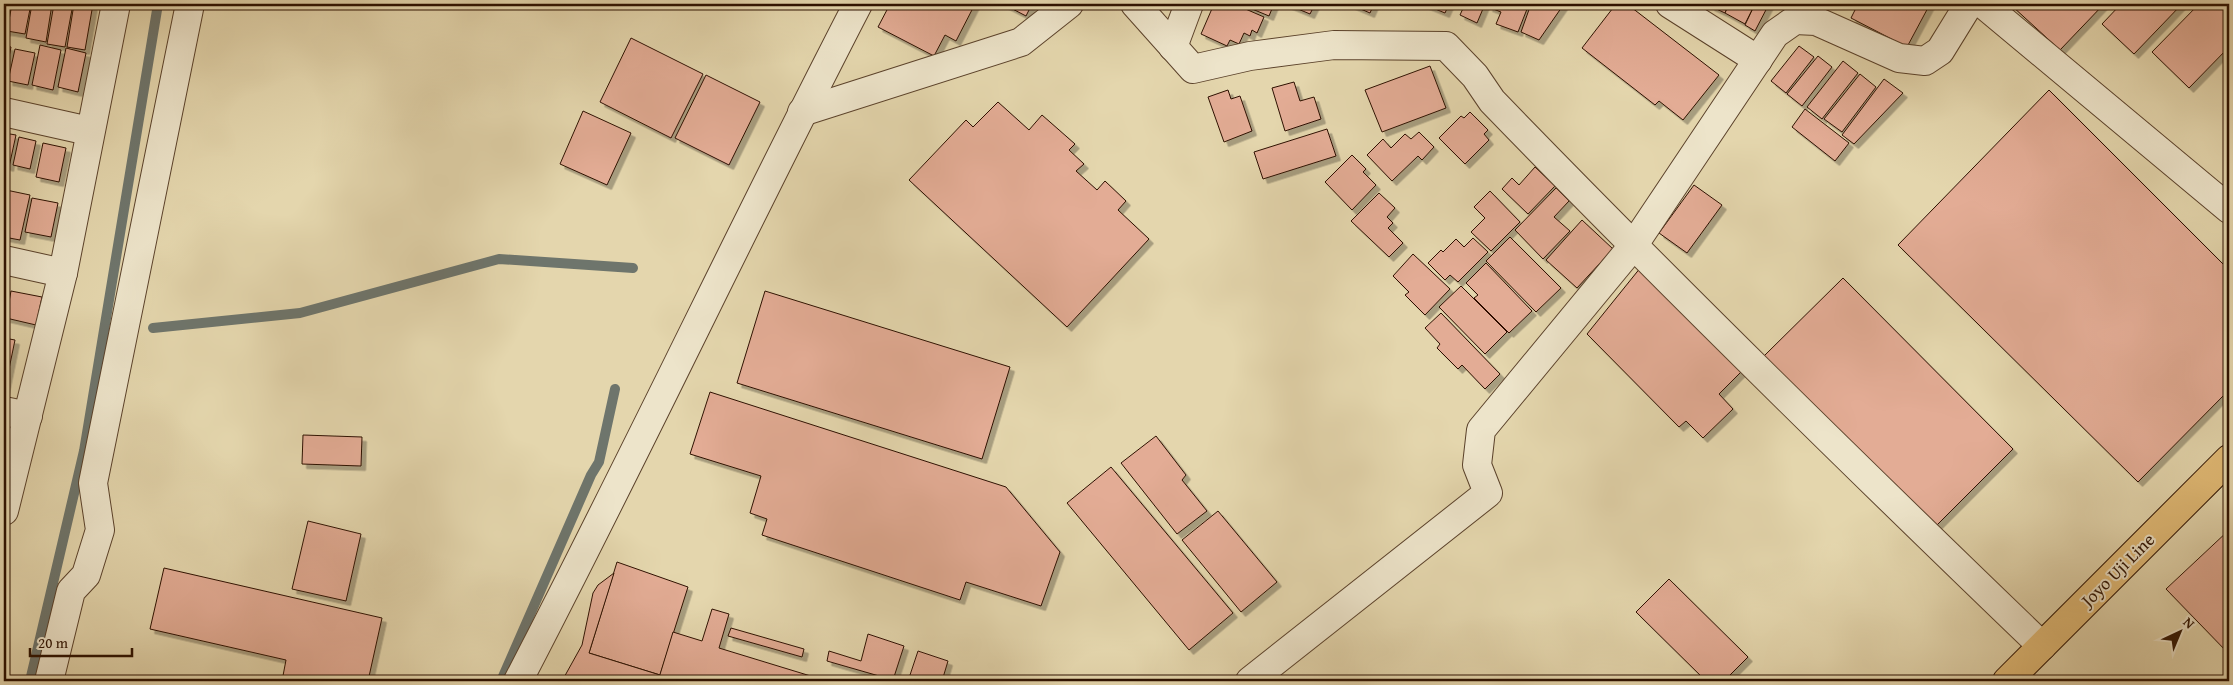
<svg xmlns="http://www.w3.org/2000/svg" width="2233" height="685" font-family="'Gentium Book Plus',serif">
	<defs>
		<filter id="shadow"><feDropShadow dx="4.5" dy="4.5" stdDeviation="0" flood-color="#0004"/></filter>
	</defs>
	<rect width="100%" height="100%" fill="#e4d6ad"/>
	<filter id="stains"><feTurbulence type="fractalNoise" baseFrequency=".004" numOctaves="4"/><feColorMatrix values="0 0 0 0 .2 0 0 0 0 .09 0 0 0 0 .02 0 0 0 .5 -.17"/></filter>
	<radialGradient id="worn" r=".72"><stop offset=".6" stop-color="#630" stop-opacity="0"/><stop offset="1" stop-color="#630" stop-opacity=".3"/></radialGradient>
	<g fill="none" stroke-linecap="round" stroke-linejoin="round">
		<!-- stream -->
		<g stroke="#6e756c" stroke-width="10">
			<polyline points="153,328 300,313 499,259 633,268"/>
			<polyline points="30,681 84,451 158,4"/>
			<polyline points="501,681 591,475 599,462 615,389"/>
		</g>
	</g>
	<!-- building -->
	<g fill="#e3ac95" stroke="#2d1100" filter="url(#shadow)">
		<polygon points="4,4 11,4 6,32 4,31"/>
		<polygon points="12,4 31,4 25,34 7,31"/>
		<polygon points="32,4 52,4 46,42 26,38"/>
		<polygon points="54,4 73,4 65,47 47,44"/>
		<polygon points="74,4 93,4 85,50 67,47"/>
		<polygon points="886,4 975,4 956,41 945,35 934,56 878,27 889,6"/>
		<polygon points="1003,4 1032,4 1026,16"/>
		<polygon points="1214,4 1234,4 1264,17 1257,33 1252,30 1250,36 1244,33 1239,44 1230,40 1227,46 1201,34"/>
		<polygon points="1240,4 1274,4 1269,16"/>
		<polygon points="1286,4 1315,4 1310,14"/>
		<polygon points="1349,4 1374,4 1370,13"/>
		<polygon points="1423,4 1449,4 1445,13"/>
		<polygon points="1465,4 1485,4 1477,23 1460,15"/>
		<polygon points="1489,4 1529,4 1518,32 1496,24 1501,12 1488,7"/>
		<polygon points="1531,4 1564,4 1539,40 1521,32"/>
		<polygon points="1616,4 1627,4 1719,75 1683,120 1659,101 1655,105 1582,48"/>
		<polygon points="1711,4 1729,4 1725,13 1710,6"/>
		<polygon points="1729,4 1755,4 1745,24 1725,13"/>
		<polygon points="1755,4 1769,4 1755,31 1745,25"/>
		<polygon points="1858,4 1930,4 1907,47 1851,18"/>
		<polygon points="2014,4 2104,4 2060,50 2012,6"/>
		<polygon points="2121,4 2182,4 2134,54 2102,24"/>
		<polygon points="2199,4 2229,4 2229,47 2189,88 2152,52"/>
		<polygon points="631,38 703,74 671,138 600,102"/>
		<polygon points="4,45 11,47 4,82"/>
		<polygon points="40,45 61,50 53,90 32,85"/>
		<polygon points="1799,46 1814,57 1786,93 1771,81"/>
		<polygon points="66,48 86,53 78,92 58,87"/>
		<polygon points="15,49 35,53 28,85 8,81"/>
		<polygon points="1818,56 1832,67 1802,106 1787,94"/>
		<polygon points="1843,61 1858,73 1822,119 1807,107"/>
		<polygon points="1430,66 1446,108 1382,132 1365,90"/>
		<polygon points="1860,74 1876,87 1842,132 1824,119"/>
		<polygon points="706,75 760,102 729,165 675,138"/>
		<polygon points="1884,79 1903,93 1854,144 1842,135"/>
		<polygon points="1294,82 1300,101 1314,97 1321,119 1285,131 1272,88"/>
		<polygon points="1228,90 1231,99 1240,96 1252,131 1224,142 1208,97"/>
		<polygon points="2049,90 2229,270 2229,390 2138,482 1898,245"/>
		<polygon points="998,102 1029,130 1042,115 1075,144 1069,150 1084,164 1076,171 1097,190 1105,181 1126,201 1118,210 1149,239 1067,327 909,180 966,120 973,127"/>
		<polygon points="1805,109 1849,143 1835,161 1792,127"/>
		<polygon points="583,111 631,133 607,185 560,164"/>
		<polygon points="1470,112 1488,130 1484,134 1489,140 1465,164 1439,138 1461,116 1464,118"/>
		<polygon points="1327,129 1336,156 1263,179 1254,152"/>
		<polygon points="1419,132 1434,147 1422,160 1418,156 1392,181 1367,155 1383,139 1391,148 1405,134 1411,139"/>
		<polygon points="4,133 16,135 9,167 4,165"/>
		<polygon points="19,137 36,141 30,169 13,165"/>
		<polygon points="43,143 66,148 59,182 36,177"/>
		<polygon points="1352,155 1366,169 1363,172 1376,185 1352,210 1325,182"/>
		<polygon points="1535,167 1555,186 1528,214 1502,189 1512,178 1519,185"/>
		<polygon points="1694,185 1722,205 1687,253 1659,233"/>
		<polygon points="1556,188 1569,201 1554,217 1570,231 1543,259 1515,230"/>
		<polygon points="6,190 30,195 20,240 4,237 4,202"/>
		<polygon points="1490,191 1520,222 1491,251 1471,232 1485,218 1474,207"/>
		<polygon points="1379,193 1395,208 1387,217 1393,223 1388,228 1403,243 1389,257 1351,221"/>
		<polygon points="32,198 58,203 51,237 25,232"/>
		<polygon points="1582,220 1613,249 1577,288 1546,260"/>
		<polygon points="1510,237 1561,288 1536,312 1486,261"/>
		<polygon points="1473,238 1488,252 1458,282 1450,275 1445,280 1428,263 1441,250 1443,252 1456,239 1464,247"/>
		<polygon points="1413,254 1450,289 1425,315 1405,295 1409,292 1393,276"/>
		<polygon points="1486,263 1532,311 1509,333 1474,298 1478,295 1466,283"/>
		<polygon points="1641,267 1744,369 1719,394 1733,409 1703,438 1686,421 1679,427 1587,334"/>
		<polygon points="1843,278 2013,449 1935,527 1764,356"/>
		<polygon points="1461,286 1507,332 1485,354 1439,307"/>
		<polygon points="11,291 42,297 36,325 6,318"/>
		<polygon points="765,291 1010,367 982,459 737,383"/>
		<polygon points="1441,313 1500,374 1485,389 1462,365 1458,369 1437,348 1440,344 1425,328"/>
		<polygon points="4,338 15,340 4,393"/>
		<polygon points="710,392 1006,487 1060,552 1041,606 966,582 960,600 762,535 767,519 750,513 761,476 690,454"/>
		<polygon points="303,435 362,437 361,466 302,464"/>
		<polygon points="1156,436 1186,475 1182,480 1207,511 1177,534 1121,463"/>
		<polygon points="1111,467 1233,613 1189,650 1067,503"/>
		<polygon points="1218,511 1277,582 1241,612 1182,540"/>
		<polygon points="308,521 361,534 346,601 292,589"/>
		<polygon points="2229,530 2229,654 2166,589"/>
		<polygon points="617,562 688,587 660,675 589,653"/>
		<polygon points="164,568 382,618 368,681 282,681 286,660 150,629"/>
		<polygon points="614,573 589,653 660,675 658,681 562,681 582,645 593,593 598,585"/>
		<polygon points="1669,579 1748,657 1724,681 1706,681 1636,612"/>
		<polygon points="712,609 729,614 719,648 827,681 658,681 673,632 702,641"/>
		<polygon points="731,628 804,649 802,657 728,636"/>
		<polygon points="868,634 904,646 893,680 827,661 829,651 861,661"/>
		<polygon points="918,651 948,661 942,681 918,681 909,678"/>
	</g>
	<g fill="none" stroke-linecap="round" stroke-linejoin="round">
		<defs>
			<g id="minor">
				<path d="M1135 4 1193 69 1250 56 1334 45 1446 46 1475 76 1492 101C1672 287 1856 467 2042 646"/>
				<polyline points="1670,4 1758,60"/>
				<polyline points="1983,4 2229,209"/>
				<polyline points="1173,47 1189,4"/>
				<polyline points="4,112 89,131"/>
				<polyline points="802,112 1021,42 1069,4"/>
				<polyline points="4,260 63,273"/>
				<polyline points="4,411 28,416"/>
				<polyline points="4,511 63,273 116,4"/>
				<polyline points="49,681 71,591 86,575 100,530 93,483 190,4"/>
				<path d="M518 681C635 457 742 228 858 4"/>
				<polyline points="1250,681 1488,493 1477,465 1481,430 1633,246 1775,34 1795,20 1816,21 1899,58 1925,61 1940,51 1969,4"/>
			</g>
			<polyline id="major" points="2007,681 2229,459"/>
		</defs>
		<!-- minor casing -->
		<use href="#minor" stroke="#5b422b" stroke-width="30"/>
		<!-- major casing -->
		<use href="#major" stroke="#2d1100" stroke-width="30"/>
		<!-- minor -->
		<use href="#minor" stroke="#ede4ca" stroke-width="28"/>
		<!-- major -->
		<use href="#major" stroke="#e2bb76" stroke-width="28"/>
	</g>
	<g text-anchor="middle" stroke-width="4" stroke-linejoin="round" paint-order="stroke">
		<!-- street labels -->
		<g font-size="18" fill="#2d1100" stroke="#ede4ca">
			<text transform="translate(2118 570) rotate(-45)" y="6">Joyo Uji Line</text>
		</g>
	</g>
	<!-- margin -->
	<rect width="2233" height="685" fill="none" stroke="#e4d6ad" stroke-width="20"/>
	<rect x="5" y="5" width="2223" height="675" fill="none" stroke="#2d1100" stroke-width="2.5"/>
	<rect x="10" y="10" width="2213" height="665" fill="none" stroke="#2d1100"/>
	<!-- north arrow -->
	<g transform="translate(2180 632) rotate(44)" stroke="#ede4ca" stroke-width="4" paint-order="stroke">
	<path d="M0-4L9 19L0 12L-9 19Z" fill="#2d1100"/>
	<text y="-8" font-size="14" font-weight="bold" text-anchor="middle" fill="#2d1100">N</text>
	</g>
	<!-- scale -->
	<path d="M30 648v8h102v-8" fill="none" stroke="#2d1100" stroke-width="2.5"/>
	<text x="38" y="648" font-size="15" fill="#2d1100" stroke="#ede4ca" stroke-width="4" paint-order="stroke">20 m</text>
	<rect width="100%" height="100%" filter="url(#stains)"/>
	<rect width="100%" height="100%" fill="url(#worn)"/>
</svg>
